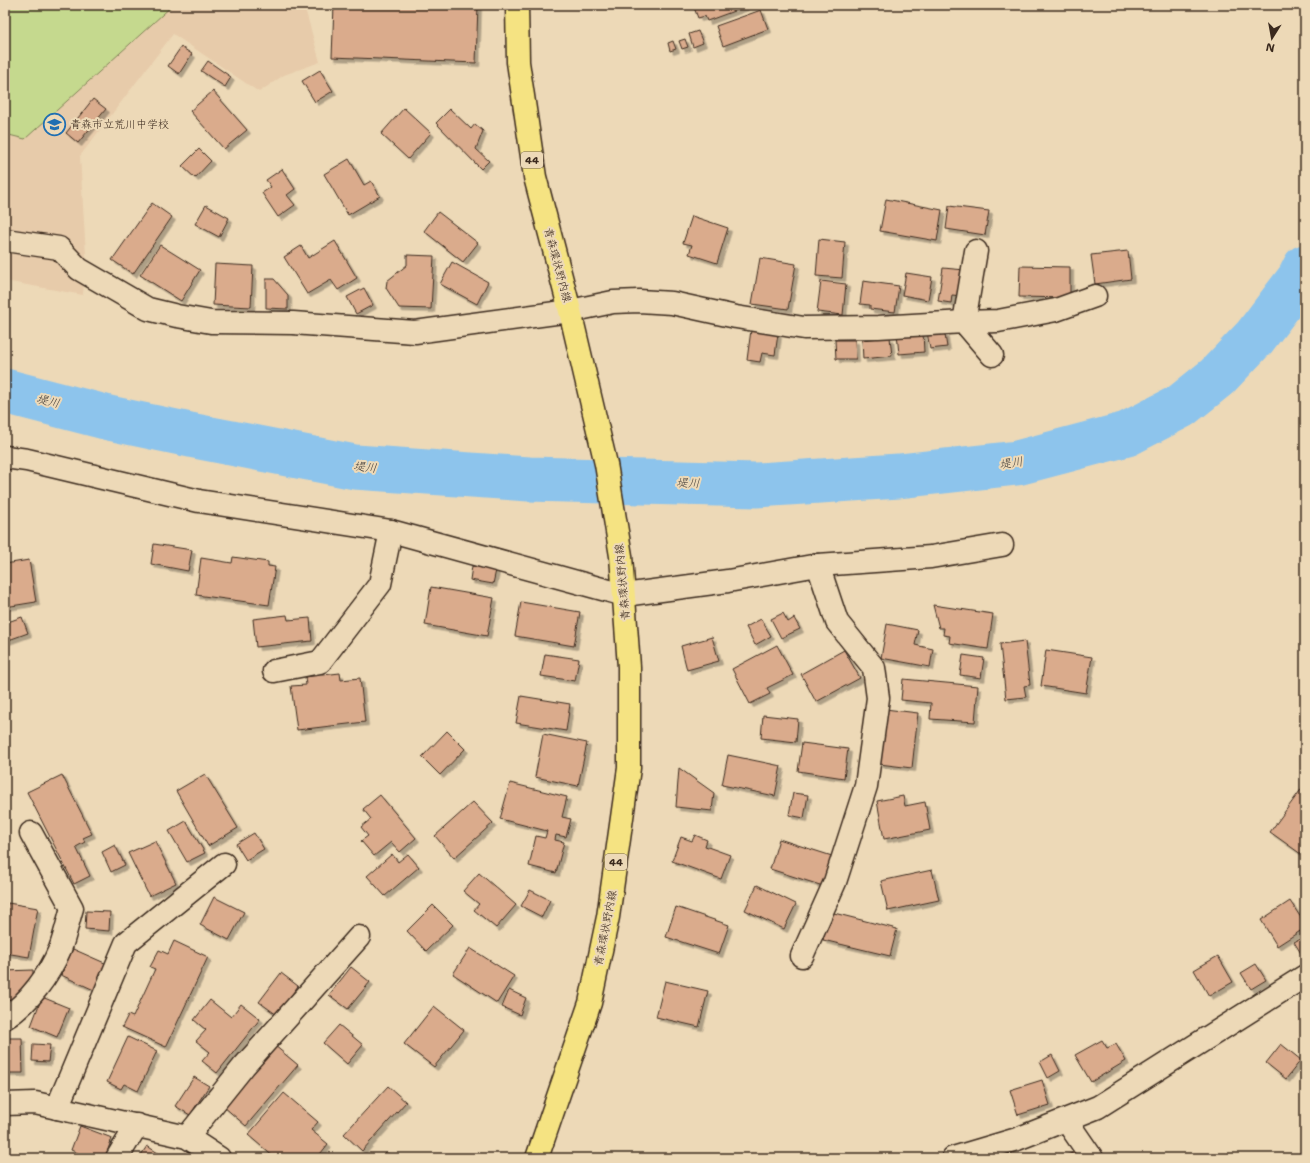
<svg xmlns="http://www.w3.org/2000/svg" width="1310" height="1163" font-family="'Shantell Sans','Klee One',sans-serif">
	<defs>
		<filter id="shadow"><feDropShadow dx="3.5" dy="3.5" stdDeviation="0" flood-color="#0004"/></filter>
	</defs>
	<rect width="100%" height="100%" fill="#edd9b7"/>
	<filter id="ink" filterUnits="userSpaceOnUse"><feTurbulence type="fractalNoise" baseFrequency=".025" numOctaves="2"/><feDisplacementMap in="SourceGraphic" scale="8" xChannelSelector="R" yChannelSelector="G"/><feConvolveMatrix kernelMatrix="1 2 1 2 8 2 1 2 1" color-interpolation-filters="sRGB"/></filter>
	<g filter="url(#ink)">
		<!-- built -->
		<polygon fill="#e7cbaa" points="5,5 304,5 320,62 284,75 259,92 173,34 80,156 86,256 83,295 5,281"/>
		<!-- green -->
		<polygon fill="#c5d98e" stroke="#808256" points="5,5 173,5 25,139 5,134"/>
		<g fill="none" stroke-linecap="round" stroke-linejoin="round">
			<!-- river -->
			<polyline stroke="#8dc4ec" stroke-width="45" points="5,391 109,418 195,436 355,467 529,479 756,485 899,476 1017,463 1127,434 1181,406 1217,377 1255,337 1299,279 1305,267"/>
		</g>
		<!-- building -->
		<g fill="#daab8c" stroke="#3b2a1e" filter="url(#shadow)">
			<polygon points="334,5 478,5 476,63 332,57"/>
			<polygon points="693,5 744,5 745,7 707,21 705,16 698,18"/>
			<polygon points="761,10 768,29 723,46 716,26"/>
			<polygon points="698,31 703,43 693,47 689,34"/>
			<polygon points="685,39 688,47 682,49 679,41"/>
			<polygon points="673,41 676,49 670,51 668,43"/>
			<polygon points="181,47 192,54 179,74 168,66"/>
			<polygon points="208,61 231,77 225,87 201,71"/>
			<polygon points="320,70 333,91 315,102 302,81"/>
			<polygon points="213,91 247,130 224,149 190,111"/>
			<polygon points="93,99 106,109 78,143 66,133"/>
			<polygon points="404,108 431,133 408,159 381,134"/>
			<polygon points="450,109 471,129 475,124 483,131 476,149 489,161 481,169 436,123"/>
			<polygon points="199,149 211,161 195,178 182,166"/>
			<polygon points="349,159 364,185 371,181 380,196 348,215 324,174"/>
			<polygon points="282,169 295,189 287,195 295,205 278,217 262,193 271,187 266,180"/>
			<polygon points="886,199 942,210 937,241 880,231"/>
			<polygon points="152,203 172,217 133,274 112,260"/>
			<polygon points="206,205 229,218 219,237 195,224"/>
			<polygon points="949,206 989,211 985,235 946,229"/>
			<polygon points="438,212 478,243 463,262 424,231"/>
			<polygon points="692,216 728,228 717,263 689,254 692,245 683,243"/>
			<polygon points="819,239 845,242 842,278 816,276"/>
			<polygon points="335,241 357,278 338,290 331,280 307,294 284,257 301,246 308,258"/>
			<polygon points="160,245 200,270 181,301 140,275"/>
			<polygon points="1128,251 1131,279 1095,284 1091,255"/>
			<polygon points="407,255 434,256 431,309 399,308 386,288 387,281 407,265"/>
			<polygon points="760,258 796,264 788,309 752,304"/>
			<polygon points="452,262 488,282 477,304 440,284"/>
			<polygon points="215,264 253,266 251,307 213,305"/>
			<polygon points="1020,266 1070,267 1070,298 1019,297"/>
			<polygon points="943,268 965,270 962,296 952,295 951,303 938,301"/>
			<polygon points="906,273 932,277 928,300 902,295"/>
			<polygon points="266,279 274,279 288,295 288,309 266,308"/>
			<polygon points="821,281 846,284 843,315 817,312"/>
			<polygon points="863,281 899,286 895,312 870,309 870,305 860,304"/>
			<polygon points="364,288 373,305 356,314 347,297"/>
			<polygon points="944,329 947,347 930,349 927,332"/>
			<polygon points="751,330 778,334 775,355 762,353 760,362 747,360"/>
			<polygon points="923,332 924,352 899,354 897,334"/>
			<polygon points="890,337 892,356 863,359 862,340"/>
			<polygon points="835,340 855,340 856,359 836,359"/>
			<polygon points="154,544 192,550 188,571 151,564"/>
			<polygon points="233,557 268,562 268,566 275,567 269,605 196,595 201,558 232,563"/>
			<polygon points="29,560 36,602 5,607 5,564"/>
			<polygon points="472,566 496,570 493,584 470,580"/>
			<polygon points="431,587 494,598 487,636 425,625"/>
			<polygon points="521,602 580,612 574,646 515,636"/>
			<polygon points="933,605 993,614 988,649 949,643 950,636 943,635 944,628 939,628"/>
			<polygon points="783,613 788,622 794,618 800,629 781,638 771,619"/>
			<polygon points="287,615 288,620 310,618 312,641 256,647 253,619"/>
			<polygon points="22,617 28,633 6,641 5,623"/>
			<polygon points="761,619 771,636 755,645 746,627"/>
			<polygon points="887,624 918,630 915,645 933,649 930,667 881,658"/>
			<polygon points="712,637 719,661 687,670 681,646"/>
			<polygon points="1025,641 1030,685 1024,686 1026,697 1006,699 1000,644"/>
			<polygon points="777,645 793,675 767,688 770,694 750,704 732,669"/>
			<polygon points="844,650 860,678 816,702 801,674"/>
			<polygon points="1046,650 1092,657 1086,693 1041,686"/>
			<polygon points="545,654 579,659 575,681 541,676"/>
			<polygon points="963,655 984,658 981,678 960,675"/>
			<polygon points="340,673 341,680 360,678 365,722 297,730 291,686 306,685 305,677"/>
			<polygon points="903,679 978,686 975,722 930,719 931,703 901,700"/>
			<polygon points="521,696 570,704 566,731 516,723"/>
			<polygon points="885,709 918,713 912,768 879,764"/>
			<polygon points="763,715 798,719 796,742 761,738"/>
			<polygon points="447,731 465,749 440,775 422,757"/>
			<polygon points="543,734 587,743 578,786 535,777"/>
			<polygon points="802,743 848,749 844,778 798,771"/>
			<polygon points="728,755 781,766 775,796 722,785"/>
			<polygon points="679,768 714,793 712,811 676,807"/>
			<polygon points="205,774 238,828 208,846 176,791"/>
			<polygon points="62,775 92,834 83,838 85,842 76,847 90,876 74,884 27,792"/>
			<polygon points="510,783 567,797 562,817 571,819 566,837 556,835 555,840 564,842 556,873 529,866 536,836 545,838 547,831 500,819"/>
			<polygon points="1305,784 1305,857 1270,832"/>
			<polygon points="793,793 808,795 804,818 789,815"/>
			<polygon points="380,795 416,838 400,852 391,842 374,856 361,841 368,836 361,827 371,819 363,809"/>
			<polygon points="903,796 905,806 925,802 930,830 884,839 877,801"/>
			<polygon points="473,802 493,823 454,858 435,836"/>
			<polygon points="186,821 205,853 187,862 169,831"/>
			<polygon points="254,833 264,849 246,860 236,844"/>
			<polygon points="695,835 707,840 705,846 730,855 721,879 672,861 681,837 692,841"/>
			<polygon points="779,839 832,856 823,886 770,869"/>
			<polygon points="155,841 176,883 149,896 128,853"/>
			<polygon points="115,845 125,865 111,872 102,852"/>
			<polygon points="392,854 398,862 408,854 419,867 385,896 367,876"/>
			<polygon points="932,870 939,900 888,911 881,881"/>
			<polygon points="479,873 516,905 496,928 474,910 479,904 463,891"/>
			<polygon points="757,885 796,904 784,929 745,910"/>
			<polygon points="530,890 550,900 542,917 521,906"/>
			<polygon points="214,897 244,912 229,940 200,925"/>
			<polygon points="1290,901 1305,924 1305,928 1277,946 1261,920"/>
			<polygon points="8,903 38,908 29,957 5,953 5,918"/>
			<polygon points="433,905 453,925 426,951 407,931"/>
			<polygon points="676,907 729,925 719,954 666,937"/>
			<polygon points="86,911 110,912 109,931 85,929"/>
			<polygon points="830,912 897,929 890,956 823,940"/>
			<polygon points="1305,936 1305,953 1302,955 1294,942"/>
			<polygon points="174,941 208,957 166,1047 122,1027 128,1015 133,1017 155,969 150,967 159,950 168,954"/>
			<polygon points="470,948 514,976 497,1003 453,974"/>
			<polygon points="73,949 107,964 94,990 61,975"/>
			<polygon points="1218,956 1233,982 1209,996 1194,970"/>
			<polygon points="1256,964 1266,980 1251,989 1241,973"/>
			<polygon points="351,967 370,982 348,1009 329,995"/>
			<polygon points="33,970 33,980 15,999 8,1000 8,1007 5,1009 5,971"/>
			<polygon points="281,973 298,986 277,1015 259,1002"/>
			<polygon points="665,981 708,991 699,1027 656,1017"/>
			<polygon points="509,990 526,998 520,1015 502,1007"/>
			<polygon points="42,997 69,1008 57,1037 31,1026"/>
			<polygon points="210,1000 231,1017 241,1004 260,1019 217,1073 202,1061 210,1052 196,1041 206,1030 194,1020"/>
			<polygon points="434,1006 464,1030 434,1067 404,1044"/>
			<polygon points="339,1025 363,1045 347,1064 323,1043"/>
			<polygon points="128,1037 157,1051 138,1091 124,1084 121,1089 107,1082"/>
			<polygon points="5,1038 22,1038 23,1073 5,1073"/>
			<polygon points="1102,1040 1107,1048 1116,1044 1126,1061 1091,1082 1075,1055"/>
			<polygon points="33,1044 50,1045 48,1062 32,1061"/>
			<polygon points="1281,1044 1301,1060 1286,1079 1266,1063"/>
			<polygon points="274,1045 298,1065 246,1126 223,1106"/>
			<polygon points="1052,1055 1060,1071 1048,1078 1040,1062"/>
			<polygon points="194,1077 209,1086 190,1115 175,1106"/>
			<polygon points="1042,1080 1050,1105 1018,1115 1010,1090"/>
			<polygon points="388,1086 406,1102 362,1151 344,1134"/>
			<polygon points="284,1093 318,1122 311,1130 328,1144 317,1158 275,1158 248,1135"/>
			<polygon points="80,1126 112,1138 105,1158 83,1158 84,1156 71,1150"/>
			<polygon points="147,1146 166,1158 139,1158"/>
			<polygon points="1075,1152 1077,1158 1059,1158"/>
			<polygon points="386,1153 399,1158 383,1158"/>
		</g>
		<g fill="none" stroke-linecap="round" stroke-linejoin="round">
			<defs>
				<g id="minor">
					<polyline points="5,240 59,248 79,269 148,309 177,316 211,322 293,323 415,332 570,311 613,302 639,301 672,303 736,317 804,328 878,327 964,322 992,355"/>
					<polyline points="976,251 964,322 998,321 1056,310 1095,296"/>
					<polyline points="5,457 27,460 199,501 391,531 624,595 728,581 818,565 931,557 1002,545"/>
					<polyline points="274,671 320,662 380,584 391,531"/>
					<polyline points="802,956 835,882 866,786 878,698 874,668 837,622 818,565"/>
					<path d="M5 1018C29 1003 49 975 60 949 65 936 68 921 72 908L31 833"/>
					<polyline points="5,1104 35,1103 187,1137 219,1158"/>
					<polyline points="57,1108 126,943 224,864"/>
					<polyline points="1066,1120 1092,1158"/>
					<polyline points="187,1137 244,1066 359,937"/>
					<polyline points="117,1158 137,1125"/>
					<polyline points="953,1158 1017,1139 1098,1107 1305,976"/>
				</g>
				<polyline id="major" points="517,5 518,62 535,177 570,311 606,464 621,556 629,667 629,768 608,917 590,1003 537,1158"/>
			</defs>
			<!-- minor casing -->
			<use href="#minor" stroke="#3b2a1e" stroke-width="25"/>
			<!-- major casing -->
			<use href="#major" stroke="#3b2a1e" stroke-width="25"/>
			<!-- minor -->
			<use href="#minor" stroke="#edd9b7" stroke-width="22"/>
			<!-- major -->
			<use href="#major" stroke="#f5e382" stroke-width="22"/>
		</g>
	</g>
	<!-- icons -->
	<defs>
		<symbol id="school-ring" viewBox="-11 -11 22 22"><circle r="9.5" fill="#edd9b7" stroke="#1f6fb2" stroke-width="1.5"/><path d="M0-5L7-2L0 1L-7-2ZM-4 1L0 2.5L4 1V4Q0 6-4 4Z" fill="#1f6fb2"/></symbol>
	</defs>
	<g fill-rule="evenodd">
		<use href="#school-ring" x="42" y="112" width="25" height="25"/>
	</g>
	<g text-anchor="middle" stroke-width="4" stroke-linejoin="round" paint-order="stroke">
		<!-- shield labels -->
		<g fill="#edd9b7" stroke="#705e4c" stroke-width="1">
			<rect x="521" y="152" width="22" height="16" rx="3"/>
			<rect x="605" y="854" width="22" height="16" rx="3"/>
		</g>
		<g font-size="10" font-weight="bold" fill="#3b2a1e">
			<text x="532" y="164">44</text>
			<text x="616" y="866">44</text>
		</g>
		<!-- poi labels -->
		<g font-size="11" fill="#3b2a1e" stroke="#edd9b7" text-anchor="start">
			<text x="70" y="128">青森市立荒川中学校</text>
		</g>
		<!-- street labels -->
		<g font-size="11" fill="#3b2a1e" stroke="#edd9b7">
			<text transform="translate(558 265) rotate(75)" y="4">青森環状野内線</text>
			<text transform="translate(622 582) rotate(-95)" y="4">青森環状野内線</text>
			<text transform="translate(605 928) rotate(-79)" y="4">青森環状野内線</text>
		</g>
		<!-- water labels -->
		<g font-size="12" font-style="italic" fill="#47413d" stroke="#edd9b7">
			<text transform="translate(48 401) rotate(13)" y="4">堤川</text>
			<text transform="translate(1011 463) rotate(-9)" y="4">堤川</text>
			<text transform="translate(365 467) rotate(6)" y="4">堤川</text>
			<text transform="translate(688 483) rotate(2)" y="4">堤川</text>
		</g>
	</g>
	<!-- margin -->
	<rect width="1310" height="1163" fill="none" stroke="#edd9b7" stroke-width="20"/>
	<rect x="10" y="10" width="1290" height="1143" fill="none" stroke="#3b2a1e" stroke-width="1.5" filter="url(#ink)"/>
	<!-- north arrow -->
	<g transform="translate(1272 38) rotate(191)" stroke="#edd9b7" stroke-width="3" paint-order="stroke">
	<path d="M0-3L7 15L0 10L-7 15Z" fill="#3b2a1e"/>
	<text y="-6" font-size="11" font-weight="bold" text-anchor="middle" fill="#3b2a1e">N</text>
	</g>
</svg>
